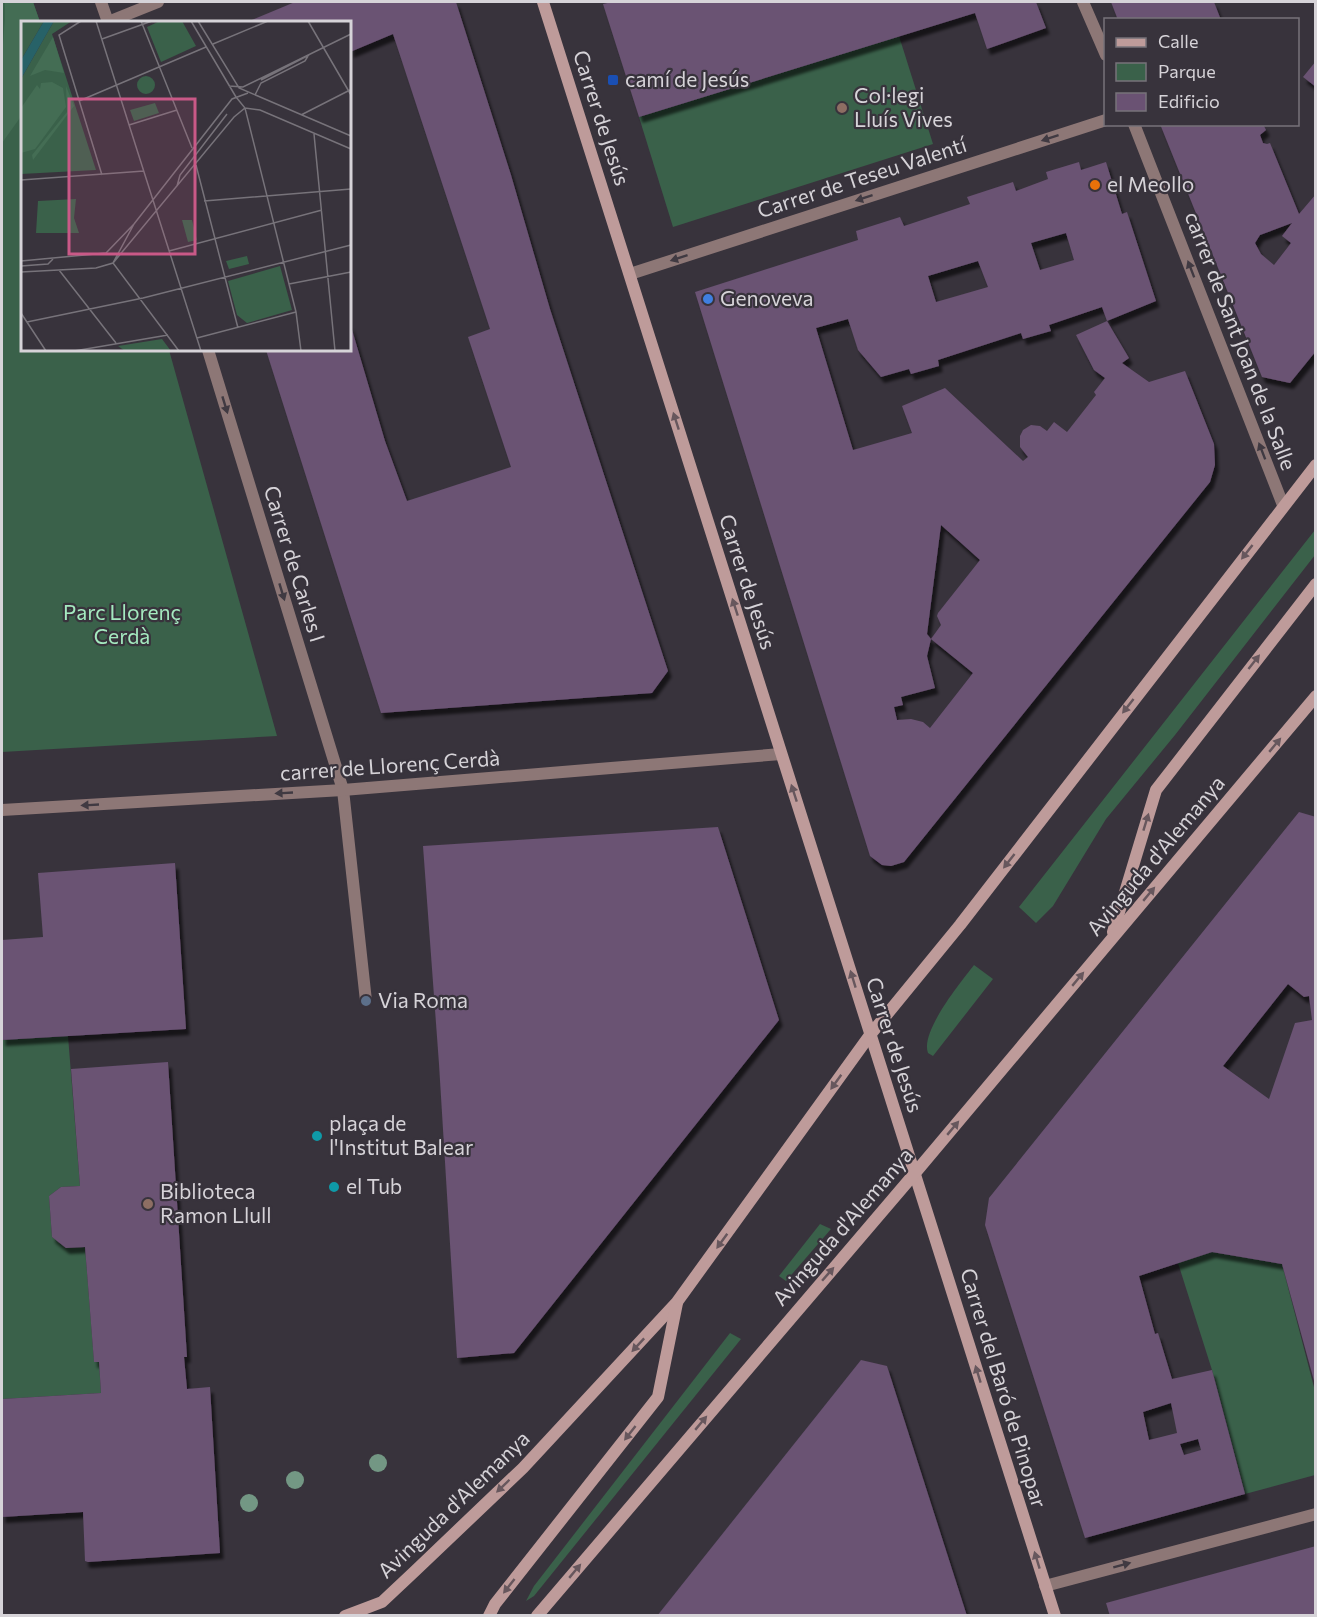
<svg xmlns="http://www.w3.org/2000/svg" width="1317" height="1617" font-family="Commissioner,sans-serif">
	<defs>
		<filter id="shadow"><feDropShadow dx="3.5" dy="6" stdDeviation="1.5" flood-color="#0009"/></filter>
	</defs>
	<rect width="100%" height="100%" fill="#38333c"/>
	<!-- green -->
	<g fill="#3a614a">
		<polygon points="2,2 33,2 40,22 22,22 22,350 169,350 277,736 2,752"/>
		<polygon points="899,36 933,144 673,227 639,117"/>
		<polygon points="1315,530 1315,555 1175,735 1106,819 1053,906 1036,923 1019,907"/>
		<path d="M974 965 993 979 933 1056 928 1053C920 1032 960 983 974 965Z"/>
		<polygon points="68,1036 80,1186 61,1187 49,1196 52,1237 66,1248 85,1247 94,1361 99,1362 101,1393 2,1399 2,1040"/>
		<polygon points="820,1224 831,1229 786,1281 779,1276"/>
		<polygon points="1212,1252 1282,1264 1315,1391 1315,1475 1245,1494 1212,1370 1178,1263"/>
		<polygon points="730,1333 741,1339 534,1596 526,1601 534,1586"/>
	</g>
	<!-- forest -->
	<polygon fill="#446d54" points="5,2 33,2 40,22 22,22 22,115 2,143 2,56 5,19"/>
	<!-- building -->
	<g fill="#6a5273" fill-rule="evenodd" filter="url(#shadow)">
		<polygon points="295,2 456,2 511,175 550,309 668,671 652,693 381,713 266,350 350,350 350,323 385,441 407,501 511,467 468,337 490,329 393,34 350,52 350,22 247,22"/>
		<polygon points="612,2 1036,2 1046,28 987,49 975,13 639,117 603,4"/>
		<polygon points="1111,2 1214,2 1221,20 1118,20"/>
		<polygon points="1316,61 1316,87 1303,77"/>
		<path d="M1160 124H1263L1266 130 1260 135 1263 143 1267 144 1270 143 1299 214 1316 194V351L1290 383 1262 377ZM1292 223 1282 236 1291 243 1274 265 1261 254 1255 243 1260 235Z"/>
		<path d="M1079 162 1081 170 1106 162 1122 214 1127 212 1156 301 1107 321 1129 358 1122 363 1149 382 1185 371 1214 444 1215 465 1210 482 904 862 891 866 882 865 870 856 695 292 858 240 856 231 900 217 904 226 970 204 967 197 1013 182 1016 191 1048 179 1046 172ZM1066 233 1074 260 1040 270 1031 243ZM978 261 988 287 936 302 928 276ZM1102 307 1107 321 1076 335 1094 370 1105 378 1094 392 1096 395 1067 432 1054 422 1047 431 1040 426 1031 425 1023 430 1020 436V447L1028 457 1023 461 945 388 902 406 912 433 853 450 816 328 848 319 858 350 881 377 909 369 911 374 939 366 938 360 1021 333 1023 339 1051 331 1049 325ZM941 525 980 560 938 613 937 616 941 625 931 639 973 673 930 728 923 722 911 719 897 720 894 707 903 705 901 697 935 688 927 656 931 639 927 634Z"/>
		<path d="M1299 812 1316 817V1388L1282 1264 1212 1252 1139 1276 1155 1334 1158 1333 1172 1379 1212 1370 1245 1494 1085 1538 985 1225 989 1198ZM1288 984 1304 997 1309 996 1312 1020 1295 1023 1269 1099 1223 1066ZM1171 1403 1177 1433 1149 1440 1143 1412ZM1198 1439 1201 1450 1184 1455 1180 1444Z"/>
		<polygon points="718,827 779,1020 514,1353 457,1358 439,1064 423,846"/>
		<polygon points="175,863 186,1029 2,1040 2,940 43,937 38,873"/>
		<polygon points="168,1062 187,1357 184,1357 187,1389 210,1387 220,1553 88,1562 85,1561 83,1512 2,1517 2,1399 101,1393 99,1362 94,1362 85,1247 66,1248 52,1237 49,1196 61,1187 80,1186 71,1069"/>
		<polygon points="861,1360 887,1366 967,1616 657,1616"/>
		<polygon points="1316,1546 1316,1616 1110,1616 1106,1603"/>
	</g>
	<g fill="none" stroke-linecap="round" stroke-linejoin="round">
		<!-- lane -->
		<polyline stroke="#8d7776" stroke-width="12" points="343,790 366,1001"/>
		<!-- street -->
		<g stroke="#8d7776" stroke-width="12">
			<polyline points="101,2 108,22"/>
			<polyline points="1083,2 1106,55"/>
			<polyline points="108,22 158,2"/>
			<polyline points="1134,124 1283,505"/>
			<polyline points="630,274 1106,120"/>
			<polyline points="208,350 343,790"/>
			<polyline points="2,810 343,790 781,754"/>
			<polyline points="1045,1586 1316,1514"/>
		</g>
		<!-- secondary -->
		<g stroke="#be9b9a" stroke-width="12">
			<polyline points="543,2 1055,1616"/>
			<polyline points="1113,932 1156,790 1316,584"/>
			<polyline points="345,1616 382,1602 415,1571 523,1468 677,1302 870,1035 960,925 1316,465"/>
			<polyline points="489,1616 495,1604 658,1397 677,1303"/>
			<polyline points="537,1616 915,1173 1316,696"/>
		</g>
	</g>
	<!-- trees -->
	<g fill="#739784">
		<circle cx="378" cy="1463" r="9"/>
		<circle cx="295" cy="1480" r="9"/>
		<circle cx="249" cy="1503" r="9"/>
	</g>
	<!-- one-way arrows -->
	<defs><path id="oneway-solid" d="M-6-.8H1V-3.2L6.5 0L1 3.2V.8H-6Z" transform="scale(1.5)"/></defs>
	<g fill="#403a42">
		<use href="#oneway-solid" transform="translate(1050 138) rotate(162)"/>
		<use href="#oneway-solid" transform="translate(864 198) rotate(162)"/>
		<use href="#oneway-solid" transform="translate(679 258) rotate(162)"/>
		<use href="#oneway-solid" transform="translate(1191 269) rotate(-111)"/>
		<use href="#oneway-solid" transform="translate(225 405) rotate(73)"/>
		<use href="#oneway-solid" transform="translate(1262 451) rotate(-111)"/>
		<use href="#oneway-solid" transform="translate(282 592) rotate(73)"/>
		<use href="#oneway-solid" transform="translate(284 793) rotate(177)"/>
		<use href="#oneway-solid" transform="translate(90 805) rotate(177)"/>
		<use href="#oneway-solid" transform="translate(1122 1565) rotate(-15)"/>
	</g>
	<g fill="#67575d">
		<use href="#oneway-solid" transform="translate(676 421) rotate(-108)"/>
		<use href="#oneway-solid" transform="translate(1247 552) rotate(128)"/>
		<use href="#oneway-solid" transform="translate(735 607) rotate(-108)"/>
		<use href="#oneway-solid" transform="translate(1254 662) rotate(-52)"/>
		<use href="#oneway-solid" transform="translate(1128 706) rotate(128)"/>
		<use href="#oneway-solid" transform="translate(1275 745) rotate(-50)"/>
		<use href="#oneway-solid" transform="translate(794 793) rotate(-108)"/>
		<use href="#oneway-solid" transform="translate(1146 822) rotate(-73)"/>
		<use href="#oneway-solid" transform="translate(1009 861) rotate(128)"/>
		<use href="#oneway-solid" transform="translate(1149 894) rotate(-50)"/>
		<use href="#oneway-solid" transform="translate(853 979) rotate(-107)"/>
		<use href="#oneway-solid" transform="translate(1078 979) rotate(-50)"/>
		<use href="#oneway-solid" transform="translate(836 1082) rotate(126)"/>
		<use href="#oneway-solid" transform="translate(953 1128) rotate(-50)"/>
		<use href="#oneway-solid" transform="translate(722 1241) rotate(126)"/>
		<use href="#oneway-solid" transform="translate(828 1274) rotate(-49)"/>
		<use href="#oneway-solid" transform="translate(638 1345) rotate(133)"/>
		<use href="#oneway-solid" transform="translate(978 1374) rotate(-107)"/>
		<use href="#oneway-solid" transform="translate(701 1423) rotate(-50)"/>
		<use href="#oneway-solid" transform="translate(630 1433) rotate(128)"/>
		<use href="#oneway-solid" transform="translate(503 1486) rotate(136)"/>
		<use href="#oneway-solid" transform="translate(1037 1560) rotate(-107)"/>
		<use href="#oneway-solid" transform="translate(575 1571) rotate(-50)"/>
		<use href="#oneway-solid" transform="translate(509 1586) rotate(128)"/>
	</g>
	<!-- markers -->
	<rect fill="#1a4fb4" stroke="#38333c" stroke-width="2" x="607" y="74" width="12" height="12" rx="3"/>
	<g fill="#8d6e63" stroke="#38333c" stroke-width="2">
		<circle cx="842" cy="108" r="6"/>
		<circle cx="148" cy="1204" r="6"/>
	</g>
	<circle fill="#e8710a" stroke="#38333c" stroke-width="2" cx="1095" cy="185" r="6"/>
	<circle fill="#3f7fe0" stroke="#38333c" stroke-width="2" cx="708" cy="299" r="6"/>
	<circle fill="#5c6f8a" stroke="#38333c" stroke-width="2" cx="366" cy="1001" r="6"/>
	<g fill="#0f9aa8" stroke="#38333c" stroke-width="2">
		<circle cx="317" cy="1136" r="6"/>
		<circle cx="334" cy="1187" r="6"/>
	</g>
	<g text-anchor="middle" stroke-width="4.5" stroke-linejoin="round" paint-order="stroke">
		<!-- poi labels -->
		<g font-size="21" fill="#d6d3d8" stroke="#38333c" text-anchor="start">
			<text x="625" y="87">camí de Jesús</text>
			<text x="854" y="103">Col·legi<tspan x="854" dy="24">Lluís Vives</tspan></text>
			<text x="1107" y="192">el Meollo</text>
			<text x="720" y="306">Genoveva</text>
			<text x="378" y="1008">Via Roma</text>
			<text x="329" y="1131">plaça de<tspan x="329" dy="24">l'Institut Balear</tspan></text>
			<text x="346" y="1194">el Tub</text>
			<text x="160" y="1199">Biblioteca<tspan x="160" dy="24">Ramon Llull</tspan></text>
		</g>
		<!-- street labels -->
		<g font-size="21" fill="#d6d3d8" stroke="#38333c">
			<text transform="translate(601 118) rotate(72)" y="7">Carrer de Jesús</text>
			<text transform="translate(862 178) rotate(-18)" y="7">Carrer de Teseu Valentí</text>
			<text transform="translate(1240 341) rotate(69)" y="7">carrer de Sant Joan de la Salle</text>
			<text transform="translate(294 564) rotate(73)" y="7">Carrer de Carles I</text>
			<text transform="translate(747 582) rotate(72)" y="7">Carrer de Jesús</text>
			<text transform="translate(390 766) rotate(-4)" y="7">carrer de Llorenç Cerdà</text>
			<text transform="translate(1156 856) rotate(-50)" y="7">Avinguda d'Alemanya</text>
			<text transform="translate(894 1045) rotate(72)" y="7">Carrer de Jesús</text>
			<text transform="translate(843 1227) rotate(-49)" y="7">Avinguda d'Alemanya</text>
			<text transform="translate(1003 1388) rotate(73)" y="7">Carrer del Baró de Pinopar</text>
			<text transform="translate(454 1505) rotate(-44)" y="7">Avinguda d'Alemanya</text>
		</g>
		<!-- park labels -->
		<g font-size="21" fill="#a4e9bf" stroke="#38333c">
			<text x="122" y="620">Parc Llorenç<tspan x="122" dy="24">Cerdà</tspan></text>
		</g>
	</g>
	<!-- overview -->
	<g transform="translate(21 21)">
		<rect width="330" height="330" fill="#38333c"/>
		<path d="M0 0H23L0 39ZM33 0H51L31 13 75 149 0 153V58ZM139 0H161L175 25 140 41 126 6ZM116 64a9 9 0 1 1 18 0a9 9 0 1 1-18 0ZM134 82 138 92 113 100 109 89ZM55 178 53 197 58 212H15L17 180ZM161 199H171L176 219 167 221ZM226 235 228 243 208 248 205 240ZM259 245 271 289 226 302 216 294 207 260ZM141 318 150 330H104L97 325Z" fill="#3a614a"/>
		<path d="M32 16 43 52 24 49 9 55ZM20 62 31 61 42 67 45 86 14 128 0 132V87L16 64 19 68ZM45 65 53 85 12 139 11 134 46 91Z" fill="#446d54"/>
		<path d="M23 0H33L0 58V39Z" fill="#276268"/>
		<path fill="none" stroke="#77737a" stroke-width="1.5" d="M60 0 38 14 81 154M75 0 180 330M120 0 171 127M170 0 215 76M177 0 218 67 330 115M287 0 330 74M81 18 131 0M192 23 247 0M240 59 288 34M208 65 222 66 330 13M234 74 240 62 284 40 287 35M215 76 224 87 275 291 280 330M58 80 185 26M280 94 329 69M108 104 156 89M293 113 314 330M175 144 217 307M0 159 123 150M156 165 159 154 206 93M183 180 330 168M113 203 92 242 158 330M148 230 301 189M0 240 85 232 113 203 211 78 227 72M0 245 27 243 32 238M38 249 95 322M0 251 75 247 92 242 213 96 224 87 239 89 330 128M268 263 330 251M0 292 25 330M6 301 122 277 330 224M176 317 275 291M53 330 147 314"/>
		<path fill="#c95987" fill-opacity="0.15" stroke="#c95987" stroke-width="3" d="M48 78H174V233H48Z"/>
		<rect width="330" height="330" fill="none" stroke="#d6d3d8" stroke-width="3"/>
	</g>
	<!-- border -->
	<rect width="1317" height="1617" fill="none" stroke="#d6d3d8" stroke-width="6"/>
	<!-- legend -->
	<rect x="1104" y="18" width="195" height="108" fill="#38333c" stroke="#77737a" stroke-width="1.5"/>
	<rect x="1116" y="38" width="30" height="9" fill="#be9b9a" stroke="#77737a" stroke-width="1.5"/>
	<text x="1158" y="48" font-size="18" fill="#d6d3d8">Calle</text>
	<rect x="1116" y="63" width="30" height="18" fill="#3a614a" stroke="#77737a" stroke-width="1.5"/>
	<text x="1158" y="78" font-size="18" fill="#d6d3d8">Parque</text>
	<rect x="1116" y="93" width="30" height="18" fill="#6a5273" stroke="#77737a" stroke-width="1.5"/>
	<text x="1158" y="108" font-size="18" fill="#d6d3d8">Edificio</text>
</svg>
